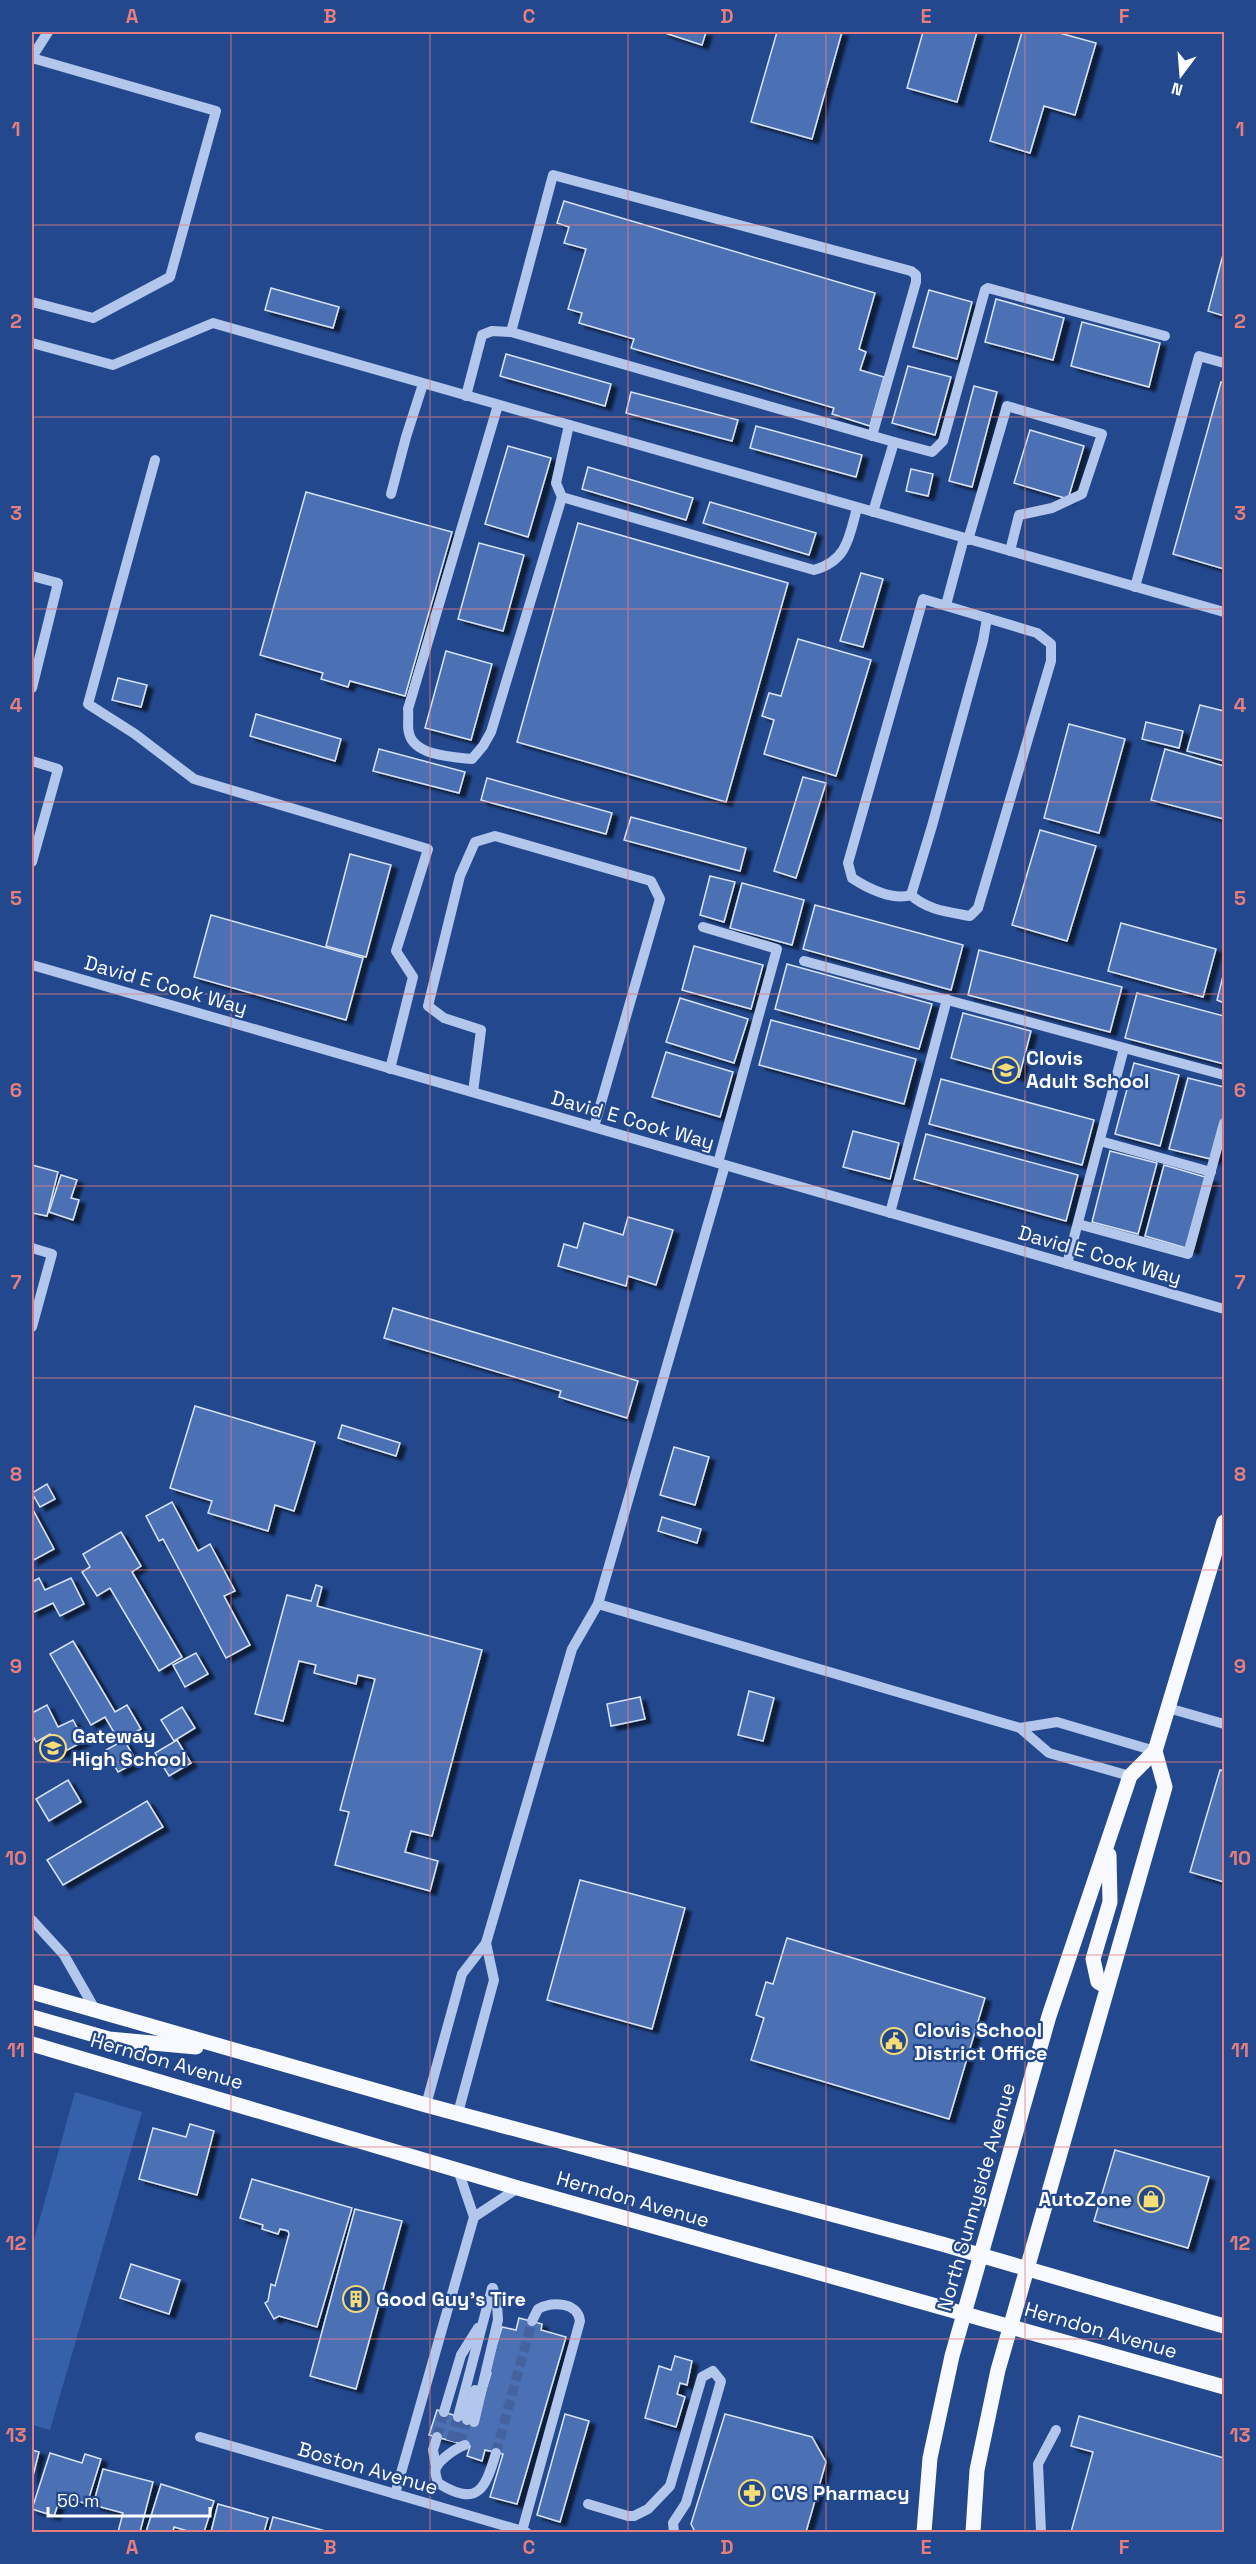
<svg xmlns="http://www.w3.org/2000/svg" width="1256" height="2564" font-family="'Space Grotesk',sans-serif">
	<defs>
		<filter id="shadow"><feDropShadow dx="6" dy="4" stdDeviation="1.5" flood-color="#0009"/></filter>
	</defs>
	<rect width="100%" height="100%" fill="#23488d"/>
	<!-- green -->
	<polygon fill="#3760aa" points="75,2092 142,2112 50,2430 32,2425 32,2247"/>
	<!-- building -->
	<g fill="#4b70b4" stroke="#d7e3f8" stroke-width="1.5" filter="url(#shadow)">
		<polygon points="662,32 706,32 702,45"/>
		<polygon points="777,32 842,32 812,139 751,122"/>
		<polygon points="923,32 977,32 957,102 907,88"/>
		<polygon points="1022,32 1056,32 1096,43 1075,115 1044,106 1030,153 990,141"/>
		<polygon points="564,201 875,293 859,349 866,352 860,370 884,377 870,426 832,414 834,408 631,348 634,339 579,323 582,313 568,309 586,249 564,243 569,227 557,223"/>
		<polygon points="1224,251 1224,316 1208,311"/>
		<polygon points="271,288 339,307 333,328 265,310"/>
		<polygon points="929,290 972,302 957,359 913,347"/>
		<polygon points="996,299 1064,318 1053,360 985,342"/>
		<polygon points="1082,322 1160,343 1149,387 1071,366"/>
		<polygon points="506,354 611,384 605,406 500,376"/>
		<polygon points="908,366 951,377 935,435 892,423"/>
		<polygon points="1221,382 1224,383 1224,569 1173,554"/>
		<polygon points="974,386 997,392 972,487 949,481"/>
		<polygon points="631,392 738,420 732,441 626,413"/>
		<polygon points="756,426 862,455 856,477 750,448"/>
		<polygon points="1030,430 1084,446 1068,499 1014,483"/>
		<polygon points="508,446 551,458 528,537 485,524"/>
		<polygon points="588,467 693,498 686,520 582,489"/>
		<polygon points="911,469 933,474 928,496 906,491"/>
		<polygon points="306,492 452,532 405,696 350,681 348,687 321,679 323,673 260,655"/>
		<polygon points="710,502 816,533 809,555 703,523"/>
		<polygon points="578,523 788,583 726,802 517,742"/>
		<polygon points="479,543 524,555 503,631 458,619"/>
		<polygon points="861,573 883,579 863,647 840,641"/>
		<polygon points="798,639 871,660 836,776 764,754 774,720 762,716 769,693 781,696"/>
		<polygon points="446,651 492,664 471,740 425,728"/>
		<polygon points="118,678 147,685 141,707 112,700"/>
		<polygon points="1200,705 1224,711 1224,761 1187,751"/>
		<polygon points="256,714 341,739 335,761 250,736"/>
		<polygon points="1146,722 1183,731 1179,748 1142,739"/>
		<polygon points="1069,724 1125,739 1099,833 1044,818"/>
		<polygon points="379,749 465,772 459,793 373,771"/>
		<polygon points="1165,749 1224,766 1224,819 1151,800"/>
		<polygon points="803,777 826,783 796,878 774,871"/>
		<polygon points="487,778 612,813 606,834 481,800"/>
		<polygon points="631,817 746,848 740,871 624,840"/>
		<polygon points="1040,830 1096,846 1067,941 1012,925"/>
		<polygon points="350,854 391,865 366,957 326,946"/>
		<polygon points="710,876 735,882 724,922 700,915"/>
		<polygon points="742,883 804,900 792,945 730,928"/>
		<polygon points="815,905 963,945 951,990 803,949"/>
		<polygon points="211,915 363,958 346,1020 194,977"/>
		<polygon points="1121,923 1216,949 1203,997 1108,971"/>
		<polygon points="694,946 763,965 751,1009 682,990"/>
		<polygon points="979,950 1122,987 1110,1032 968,995"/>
		<polygon points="787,964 932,1004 919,1049 775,1009"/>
		<polygon points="1224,972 1224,1003 1217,1000"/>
		<polygon points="1137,993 1224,1016 1224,1064 1125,1038"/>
		<polygon points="680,998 748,1019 734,1063 666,1042"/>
		<polygon points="963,1013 1031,1031 1019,1077 951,1058"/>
		<polygon points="771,1020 916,1059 904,1104 759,1065"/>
		<polygon points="666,1052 733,1072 720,1117 652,1097"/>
		<polygon points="1134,1063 1179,1075 1160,1146 1115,1134"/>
		<polygon points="1188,1078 1224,1087 1224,1124 1215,1160 1169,1149"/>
		<polygon points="941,1079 1094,1120 1082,1165 929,1124"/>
		<polygon points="853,1131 899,1143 890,1179 843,1167"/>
		<polygon points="926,1134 1078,1175 1066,1221 914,1179"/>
		<polygon points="1110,1151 1157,1163 1138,1234 1092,1222"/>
		<polygon points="32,1165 58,1172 47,1216 32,1213"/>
		<polygon points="1164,1165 1212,1179 1193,1250 1145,1236"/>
		<polygon points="61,1175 77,1180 71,1198 79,1200 73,1220 49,1212"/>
		<polygon points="628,1217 673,1230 656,1285 628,1276 626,1286 558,1266 564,1244 577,1248 584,1223 623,1235"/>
		<polygon points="393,1308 638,1381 627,1418 559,1397 561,1391 384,1338"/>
		<polygon points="195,1406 315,1442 294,1511 275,1505 268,1531 208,1513 212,1501 170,1488"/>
		<polygon points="342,1425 400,1443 396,1456 338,1438"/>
		<polygon points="674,1447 709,1457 695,1505 660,1495"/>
		<polygon points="47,1484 55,1499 40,1507 32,1493"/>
		<polygon points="172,1502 198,1551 210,1544 235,1591 224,1596 250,1645 226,1658 163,1539 159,1541 146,1516"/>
		<polygon points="32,1508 54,1549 32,1561"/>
		<polygon points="662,1517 701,1529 697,1543 658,1531"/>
		<polygon points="121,1532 141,1566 132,1572 182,1657 159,1671 110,1588 97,1596 82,1572 90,1567 83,1554"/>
		<polygon points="39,1578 45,1590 71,1578 84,1604 60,1616 53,1603 32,1613 32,1582"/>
		<polygon points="316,1585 322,1587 317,1606 482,1650 432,1836 411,1831 405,1852 438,1861 430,1891 335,1865 349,1812 340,1810 375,1679 358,1675 356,1684 314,1673 316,1665 299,1661 283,1721 255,1714 287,1595 311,1601"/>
		<polygon points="73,1641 115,1712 127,1705 141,1729 119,1741 105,1717 91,1725 50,1654"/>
		<polygon points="196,1653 208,1674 185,1687 173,1665"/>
		<polygon points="749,1691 774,1698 763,1741 738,1735"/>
		<polygon points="640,1697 645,1719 611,1726 607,1704"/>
		<polygon points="47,1705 58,1727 73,1720 84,1741 60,1754 50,1734 36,1742 32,1734 32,1713"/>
		<polygon points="182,1707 195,1728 174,1741 161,1720"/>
		<polygon points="124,1740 137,1762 118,1772 106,1750"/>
		<polygon points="177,1740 191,1763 169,1776 155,1753"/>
		<polygon points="1220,1770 1224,1771 1224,1882 1190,1872"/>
		<polygon points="68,1780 81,1802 49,1821 36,1799"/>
		<polygon points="147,1801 163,1827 63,1885 47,1860"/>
		<polygon points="580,1880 685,1908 652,2029 547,2000"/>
		<polygon points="787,1938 985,1998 949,2119 751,2060 764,2018 756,2015 766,1982 773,1984"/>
		<polygon points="190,2124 214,2131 197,2195 139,2179 153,2128 186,2137"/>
		<polygon points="1115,2150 1209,2177 1188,2248 1094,2221"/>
		<polygon points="252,2179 352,2208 317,2327 279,2316 274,2319 265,2303 268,2301 271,2284 275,2286 289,2234 288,2231 280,2229 278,2234 262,2229 263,2225 240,2218"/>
		<polygon points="355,2209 402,2221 356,2389 310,2376"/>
		<polygon points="131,2264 180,2280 169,2314 120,2298"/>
		<polygon points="519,2318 542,2324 541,2330 566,2337 517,2504 490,2497 503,2454 485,2450 482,2461 467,2456 470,2446 429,2435 437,2410 476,2422 491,2373 488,2372 502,2327 516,2330"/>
		<polygon points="675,2356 692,2361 687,2385 680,2383 677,2394 685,2397 676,2427 645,2418 659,2366 671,2370"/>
		<polygon points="565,2414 589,2421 560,2522 537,2515"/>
		<polygon points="725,2414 812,2437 826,2462 806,2532 695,2532 691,2524"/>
		<polygon points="1079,2416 1224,2458 1224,2532 1071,2532 1093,2452 1071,2446"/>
		<polygon points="32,2450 39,2452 32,2480"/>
		<polygon points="50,2453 82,2463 85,2454 101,2459 87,2504 61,2496 54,2516 32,2509"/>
		<polygon points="103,2469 153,2482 140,2532 118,2532 123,2513 93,2505"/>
		<polygon points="161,2484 214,2501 204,2532 191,2532 174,2527 173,2532 146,2532"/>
		<polygon points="218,2504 268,2518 264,2532 211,2532"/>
		<polygon points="273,2517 326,2531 326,2532 269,2532"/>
	</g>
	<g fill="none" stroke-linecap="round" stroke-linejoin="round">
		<!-- minor-tunnel -->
		<g stroke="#44639e" stroke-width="10" stroke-dasharray="10 5" stroke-linecap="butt">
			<polyline points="437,2437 444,2412"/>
			<polyline points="451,2441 458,2417"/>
			<polyline points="460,2443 467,2420"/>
			<polyline points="496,2453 532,2321"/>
		</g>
		<!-- minor -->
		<g stroke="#b2c7eb" stroke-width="10">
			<polyline points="32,57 48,32"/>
			<polyline points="32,58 216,111 170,277 93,318 32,302"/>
			<polyline points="511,332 553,175 911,271 916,275 916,282 872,436"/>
			<polyline points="32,343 113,365 213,323 1224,612"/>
			<polyline points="466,396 482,335 492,331 511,332 894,442 873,512"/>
			<path d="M498 405 408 709C409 717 407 726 409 733 414 756 453 757 472 759L483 746 491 732 562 497"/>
			<path d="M569 425 556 483 562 497 814 570C847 561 849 538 857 508"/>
			<polyline points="894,442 932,452 943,441 985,290 988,288 1165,336"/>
			<polyline points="155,460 88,704 135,734 194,779 428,849 396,951 413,977 390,1069"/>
			<polyline points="391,494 406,437 423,384"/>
			<polyline points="968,540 1007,406 1102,434 1082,494 1052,508 1019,515 1010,551"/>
			<polyline points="32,576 58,583 32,688"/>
			<polyline points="1135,587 1199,356 1224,363"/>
			<path d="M923 599 987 618 983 641 932 826 911 895C893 901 867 888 852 878L848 863Z"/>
			<polyline points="946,605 964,538"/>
			<polyline points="32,761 58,769 32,862"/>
			<path d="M911 895C927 910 949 912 970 916L978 908 1051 661V644L1037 633 987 618"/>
			<polyline points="703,927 777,949 718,1163"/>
			<polyline points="804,961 1224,1075"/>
			<polyline points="32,965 1224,1309"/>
			<polyline points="473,1092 481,1030 444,1018 428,1006 460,876 475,842 495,836 651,881 660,899 594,1127"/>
			<polyline points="1100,1141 1211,1172"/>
			<polyline points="890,1213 947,999"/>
			<polyline points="1078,1224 1188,1254 1224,1123"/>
			<polyline points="32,1248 52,1254 32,1327"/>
			<polyline points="1067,1264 1124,1048"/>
			<polyline points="598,1604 1020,1728 1049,1753 1130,1776"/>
			<polyline points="1168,1708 1224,1724"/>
			<polyline points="1020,1728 1057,1722 1155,1751"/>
			<polyline points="32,1920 64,1955 96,2011"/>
			<polyline points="426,2105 462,1974 486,1943 572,1649 598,1604 725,1165"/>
			<polyline points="458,2113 494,1980 486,1943"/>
			<polyline points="474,2217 518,2188"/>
			<polyline points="444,2412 461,2355 478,2328"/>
			<polyline points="458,2417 492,2288"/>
			<polyline points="467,2420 475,2390"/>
			<polyline points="474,2422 498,2320 497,2303 493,2288"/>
			<polyline points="200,2437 526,2532"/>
			<path d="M465 2445C456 2448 440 2459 436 2468 434 2473 437 2478 438 2483 478 2508 485 2489 496 2453"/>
			<polyline points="436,2467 433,2450 437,2437"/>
			<polyline points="395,2494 474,2217 458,2170"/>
			<polyline points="588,2504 628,2516 634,2516 648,2509 670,2486 702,2377 713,2371 721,2381 686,2503 673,2523 674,2532"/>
			<path d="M522 2531 580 2321C578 2302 552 2301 538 2309L532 2321"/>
			<polyline points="1041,2532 1038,2464 1056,2430"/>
		</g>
		<!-- major -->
		<g stroke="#f7f9fe" stroke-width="15">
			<polyline points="1107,1987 1098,1982 1093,1959 1110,1902 1109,1855"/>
			<polyline points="32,1992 426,2105 942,2244 1224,2326"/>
			<polyline points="32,2017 109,2039 196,2047"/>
			<polyline points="32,2044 518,2188 1224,2387"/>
			<polyline points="924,2532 930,2458 952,2356 1049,2016 1130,1776 1155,1751 1224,1522"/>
			<polyline points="973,2532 977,2470 998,2370 1165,1787 1155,1751"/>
		</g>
	</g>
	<!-- grid -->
	<path fill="none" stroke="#e67e7e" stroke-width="1.5" stroke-opacity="0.55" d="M231 32V2532M430 32V2532M628 32V2532M826 32V2532M1025 32V2532M32 225H1224M32 417H1224M32 609H1224M32 802H1224M32 994H1224M32 1186H1224M32 1378H1224M32 1570H1224M32 1762H1224M32 1955H1224M32 2147H1224M32 2339H1224"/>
	<!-- icons -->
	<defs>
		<symbol id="school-ring" viewBox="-11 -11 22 22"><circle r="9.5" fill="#23488d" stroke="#f6dd75" stroke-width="1.5"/><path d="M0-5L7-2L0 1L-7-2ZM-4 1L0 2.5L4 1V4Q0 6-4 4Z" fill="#f6dd75"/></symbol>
		<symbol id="civic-ring" viewBox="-11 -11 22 22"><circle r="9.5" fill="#23488d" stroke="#f6dd75" stroke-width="1.5"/><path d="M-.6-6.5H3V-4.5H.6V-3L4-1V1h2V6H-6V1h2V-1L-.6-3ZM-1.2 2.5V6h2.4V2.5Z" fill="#f6dd75"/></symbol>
		<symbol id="shop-ring" viewBox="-11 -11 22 22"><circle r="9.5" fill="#23488d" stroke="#f6dd75" stroke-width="1.5"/><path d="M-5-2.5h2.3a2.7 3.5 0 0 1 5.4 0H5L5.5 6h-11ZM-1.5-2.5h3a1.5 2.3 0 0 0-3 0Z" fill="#f6dd75"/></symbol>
		<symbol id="building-ring" viewBox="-11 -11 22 22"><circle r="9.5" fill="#23488d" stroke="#f6dd75" stroke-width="1.5"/><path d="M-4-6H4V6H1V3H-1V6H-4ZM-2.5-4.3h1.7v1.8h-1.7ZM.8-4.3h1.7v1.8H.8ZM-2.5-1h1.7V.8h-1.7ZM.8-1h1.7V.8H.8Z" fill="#f6dd75"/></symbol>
		<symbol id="pharmacy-ring" viewBox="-11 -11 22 22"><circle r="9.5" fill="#23488d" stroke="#f6dd75" stroke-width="1.5"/><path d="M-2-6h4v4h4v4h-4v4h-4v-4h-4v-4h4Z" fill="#f6dd75"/></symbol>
	</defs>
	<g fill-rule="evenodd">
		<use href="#school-ring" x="991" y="1055" width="30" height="30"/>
		<use href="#school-ring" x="38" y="1733" width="30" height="30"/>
		<use href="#civic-ring" x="879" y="2026" width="30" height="30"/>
		<use href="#shop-ring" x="1136" y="2184" width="30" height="30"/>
		<use href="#building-ring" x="341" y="2284" width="30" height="30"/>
		<use href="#pharmacy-ring" x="737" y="2478" width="30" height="30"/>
	</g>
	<g text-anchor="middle" stroke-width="4.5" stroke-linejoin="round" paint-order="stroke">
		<!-- street labels -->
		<g font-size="20" fill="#fff" stroke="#23488d">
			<text transform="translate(166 985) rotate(16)" y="7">David E Cook Way</text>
			<text transform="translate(633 1120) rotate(16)" y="7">David E Cook Way</text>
			<text transform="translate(1100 1255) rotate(16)" y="7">David E Cook Way</text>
			<text transform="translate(167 2061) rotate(16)" y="7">Herndon Avenue</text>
			<text transform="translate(976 2197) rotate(-74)" y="7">North Sunnyside Avenue</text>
			<text transform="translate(633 2199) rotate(16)" y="7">Herndon Avenue</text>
			<text transform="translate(1101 2330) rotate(16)" y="7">Herndon Avenue</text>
			<text transform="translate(368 2468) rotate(16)" y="7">Boston Avenue</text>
		</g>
		<!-- poi labels -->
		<g font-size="20" font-weight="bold" fill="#fff" stroke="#23488d" text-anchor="start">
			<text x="1026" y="1065">Clovis<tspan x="1026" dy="23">Adult School</tspan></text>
			<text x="72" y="1743">Gateway<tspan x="72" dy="23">High School</tspan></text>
			<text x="914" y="2037">Clovis School<tspan x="914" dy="23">District Office</tspan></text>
			<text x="1132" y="2206" text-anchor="end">AutoZone</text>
			<text x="376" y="2306">Good Guy's Tire</text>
			<text x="771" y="2500">CVS Pharmacy</text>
		</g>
	</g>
	<!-- border -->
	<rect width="1256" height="2564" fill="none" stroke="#23488d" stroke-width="66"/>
	<!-- north arrow -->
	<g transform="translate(1181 75) rotate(196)" stroke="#23488d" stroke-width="4.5" paint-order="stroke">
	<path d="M0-4.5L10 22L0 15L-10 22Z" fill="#ffffff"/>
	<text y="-9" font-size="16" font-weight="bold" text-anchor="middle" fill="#ffffff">N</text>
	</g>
	<!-- scale -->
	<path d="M48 2507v9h162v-9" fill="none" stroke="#ffffff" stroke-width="3"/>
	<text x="57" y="2507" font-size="18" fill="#ffffff" stroke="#23488d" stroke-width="4.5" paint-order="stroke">50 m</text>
	<rect x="33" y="33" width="1190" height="2498" fill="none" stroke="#e67e7e" stroke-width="2"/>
	<g font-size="20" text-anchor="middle" font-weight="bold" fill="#e67e7e">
		<text x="132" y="23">A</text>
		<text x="330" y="23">B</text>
		<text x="529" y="23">C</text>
		<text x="727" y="23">D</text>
		<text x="926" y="23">E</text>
		<text x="1124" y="23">F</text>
		<text x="16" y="136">1</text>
		<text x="1240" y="136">1</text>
		<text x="16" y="328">2</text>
		<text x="1240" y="328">2</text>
		<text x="16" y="520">3</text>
		<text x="1240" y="520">3</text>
		<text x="16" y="712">4</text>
		<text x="1240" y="712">4</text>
		<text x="16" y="905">5</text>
		<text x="1240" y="905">5</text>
		<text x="16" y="1097">6</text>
		<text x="1240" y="1097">6</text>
		<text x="16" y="1289">7</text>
		<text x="1240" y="1289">7</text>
		<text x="16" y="1481">8</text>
		<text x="1240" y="1481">8</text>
		<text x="16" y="1673">9</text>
		<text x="1240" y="1673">9</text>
		<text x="16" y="1865">10</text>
		<text x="1240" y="1865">10</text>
		<text x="16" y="2057">11</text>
		<text x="1240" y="2057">11</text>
		<text x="16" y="2250">12</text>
		<text x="1240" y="2250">12</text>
		<text x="16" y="2442">13</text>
		<text x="1240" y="2442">13</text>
		<text x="132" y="2554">A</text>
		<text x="330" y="2554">B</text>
		<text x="529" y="2554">C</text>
		<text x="727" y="2554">D</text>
		<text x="926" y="2554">E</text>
		<text x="1124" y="2554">F</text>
	</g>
</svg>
